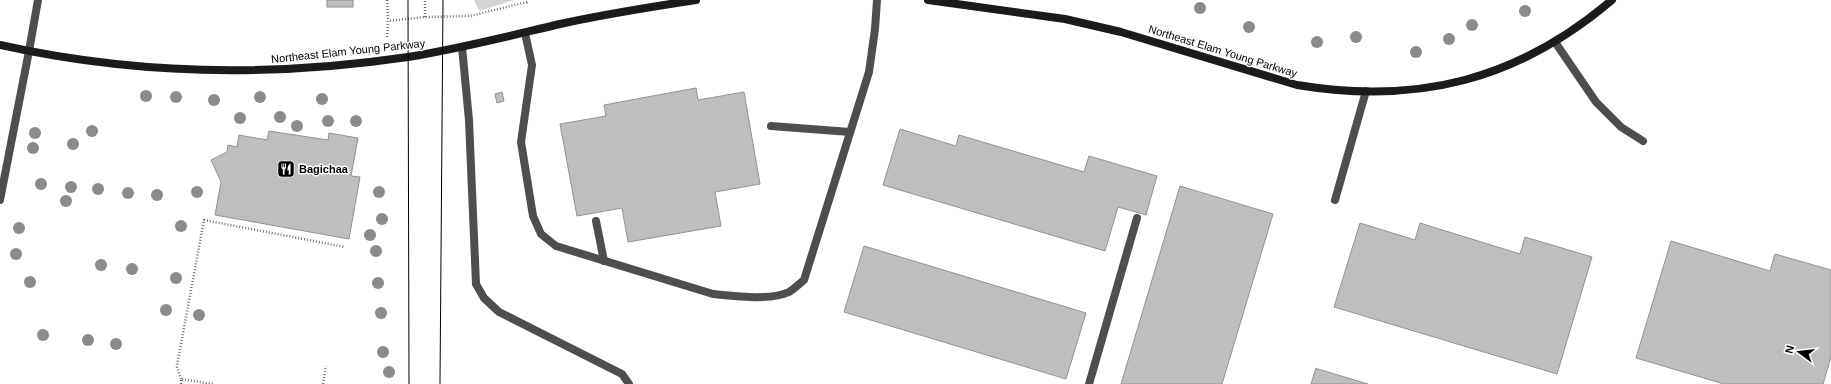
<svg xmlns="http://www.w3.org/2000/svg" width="1831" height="384" font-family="Arial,sans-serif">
	<rect width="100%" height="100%" fill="#fff"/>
	<!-- green -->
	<polygon fill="#d5d5d5" points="474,0 514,0 479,11"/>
	<!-- building -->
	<g fill="#bebebe" stroke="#929292">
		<rect x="327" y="0" width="26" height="7"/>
		<polygon points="696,88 698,100 744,92 760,184 715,192 721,226 628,242 622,208 577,216 560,124 606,116 604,105"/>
		<polygon points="502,92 504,101 497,103 495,94"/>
		<polygon points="900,129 956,146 959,135 1084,172 1089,156 1157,176 1146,215 1118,207 1105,251 883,185"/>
		<polygon points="269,131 328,140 329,133 358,138 351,176 360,177 349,239 215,215 221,182 211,160 227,152 228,145 237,147 239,135 267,140"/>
		<polygon points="1180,186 1273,214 1222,384 1121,384"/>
		<polygon points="1360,223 1415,240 1420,223 1520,254 1525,237 1592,257 1557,374 1334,307"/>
		<polygon points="1671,241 1770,271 1775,254 1831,270 1831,357 1823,384 1724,384 1636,358"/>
		<polygon points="864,246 1086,313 1066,379 844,312"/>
		<polygon points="1316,368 1318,369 1368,384 1311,384"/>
	</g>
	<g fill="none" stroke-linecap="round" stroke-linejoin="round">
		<!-- path -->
		<g stroke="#707070" stroke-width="2.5" stroke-dasharray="1 2" stroke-linecap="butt">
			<polyline points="387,0 388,21"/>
			<polyline points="425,17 425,0"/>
			<polyline points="387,37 388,21 425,17 470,16 527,2 527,0"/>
			<polyline points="181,379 177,367 178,360 204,220 345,247"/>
			<polyline points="181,384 181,379 213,384"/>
			<polyline points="323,384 326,366"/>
		</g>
		<!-- lane -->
		<g stroke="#4e4e4e" stroke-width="8">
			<path d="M525 33 532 65 521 142 533 216 541 234 556 246 713 294C734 296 770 301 789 292 794 289 799 284 804 280L869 72 875 29 877 0"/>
			<polyline points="1555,42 1596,102 1621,127 1643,141"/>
			<polyline points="462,47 469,120 476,284 484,298 499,312 622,374 629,384"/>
			<polyline points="29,51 38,0"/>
			<polyline points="771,126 850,132"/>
			<polyline points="1335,200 1366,91"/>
			<polyline points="596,221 604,261"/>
			<polyline points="1089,384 1137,218"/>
		</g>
		<!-- street -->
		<polyline stroke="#4e4e4e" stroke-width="8" points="0,200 29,51"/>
		<!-- secondary -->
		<g stroke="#1b1b1b" stroke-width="8">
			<path d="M928 0 1065 19 1121 32 1297 85C1418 105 1518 80 1612 0"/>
			<path d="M0 45C134 75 272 77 408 57 459 49 509 36 560 24 605 14 650 7 696 0"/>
		</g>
		<!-- tram -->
		<g stroke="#000" stroke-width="1">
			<polyline points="408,0 409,384"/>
			<polyline points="440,384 443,0"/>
		</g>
	</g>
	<!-- trees -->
	<g fill="#8b8b8b">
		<circle cx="1200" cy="8" r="6"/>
		<circle cx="1525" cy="11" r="6"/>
		<circle cx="1472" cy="25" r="6"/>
		<circle cx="1249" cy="27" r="6"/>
		<circle cx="1356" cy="37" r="6"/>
		<circle cx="1449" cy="39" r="6"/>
		<circle cx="1317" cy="42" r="6"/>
		<circle cx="1416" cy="52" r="6"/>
		<circle cx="146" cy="96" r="6"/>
		<circle cx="176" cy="97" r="6"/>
		<circle cx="260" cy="97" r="6"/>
		<circle cx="322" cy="99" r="6"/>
		<circle cx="214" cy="100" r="6"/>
		<circle cx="280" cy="117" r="6"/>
		<circle cx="240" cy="118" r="6"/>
		<circle cx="328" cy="121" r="6"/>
		<circle cx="356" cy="121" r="6"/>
		<circle cx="297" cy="126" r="6"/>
		<circle cx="92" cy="131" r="6"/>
		<circle cx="35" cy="133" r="6"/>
		<circle cx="73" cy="144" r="6"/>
		<circle cx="33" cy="148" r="6"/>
		<circle cx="41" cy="184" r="6"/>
		<circle cx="71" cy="187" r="6"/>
		<circle cx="98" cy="189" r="6"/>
		<circle cx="197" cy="192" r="6"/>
		<circle cx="379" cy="192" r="6"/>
		<circle cx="128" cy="193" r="6"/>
		<circle cx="157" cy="195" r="6"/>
		<circle cx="66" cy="201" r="6"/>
		<circle cx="382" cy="219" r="6"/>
		<circle cx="181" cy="226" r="6"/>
		<circle cx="19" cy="228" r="6"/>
		<circle cx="370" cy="235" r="6"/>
		<circle cx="376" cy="251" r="6"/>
		<circle cx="16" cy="254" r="6"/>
		<circle cx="101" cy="265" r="6"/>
		<circle cx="132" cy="269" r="6"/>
		<circle cx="176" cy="278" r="6"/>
		<circle cx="30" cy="282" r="6"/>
		<circle cx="378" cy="283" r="6"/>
		<circle cx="166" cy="310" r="6"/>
		<circle cx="381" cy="313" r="6"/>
		<circle cx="199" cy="315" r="6"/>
		<circle cx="43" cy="335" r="6"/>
		<circle cx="88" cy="340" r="6"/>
		<circle cx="116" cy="344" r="6"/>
		<circle cx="383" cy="352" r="6"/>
		<circle cx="389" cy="372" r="6"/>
	</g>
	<!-- icons -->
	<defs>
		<symbol id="restaurant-square" viewBox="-11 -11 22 22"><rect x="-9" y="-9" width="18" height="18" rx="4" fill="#000" stroke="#fff"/><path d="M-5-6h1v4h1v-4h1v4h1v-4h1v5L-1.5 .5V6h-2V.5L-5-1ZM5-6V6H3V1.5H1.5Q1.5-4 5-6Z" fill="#fff"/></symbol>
	</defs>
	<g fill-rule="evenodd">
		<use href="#restaurant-square" x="276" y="159" width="20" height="20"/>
	</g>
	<g text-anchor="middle" stroke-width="3" stroke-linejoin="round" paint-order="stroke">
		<!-- street labels -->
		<g font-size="11" fill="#000" stroke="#fff">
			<text transform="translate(348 51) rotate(-6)" y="4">Northeast Elam Young Parkway</text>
			<text transform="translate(1223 51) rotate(17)" y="4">Northeast Elam Young Parkway</text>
		</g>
		<!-- poi labels -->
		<g font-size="11" font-weight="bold" fill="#000" stroke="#fff" text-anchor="start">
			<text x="299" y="173">Bagichaa</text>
		</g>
	</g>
	<!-- north arrow -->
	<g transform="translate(1799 352) rotate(285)" stroke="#ffffff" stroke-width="3" paint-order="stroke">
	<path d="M0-3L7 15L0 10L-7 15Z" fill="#000000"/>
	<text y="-6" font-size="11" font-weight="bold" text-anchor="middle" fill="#000000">N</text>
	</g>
</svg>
